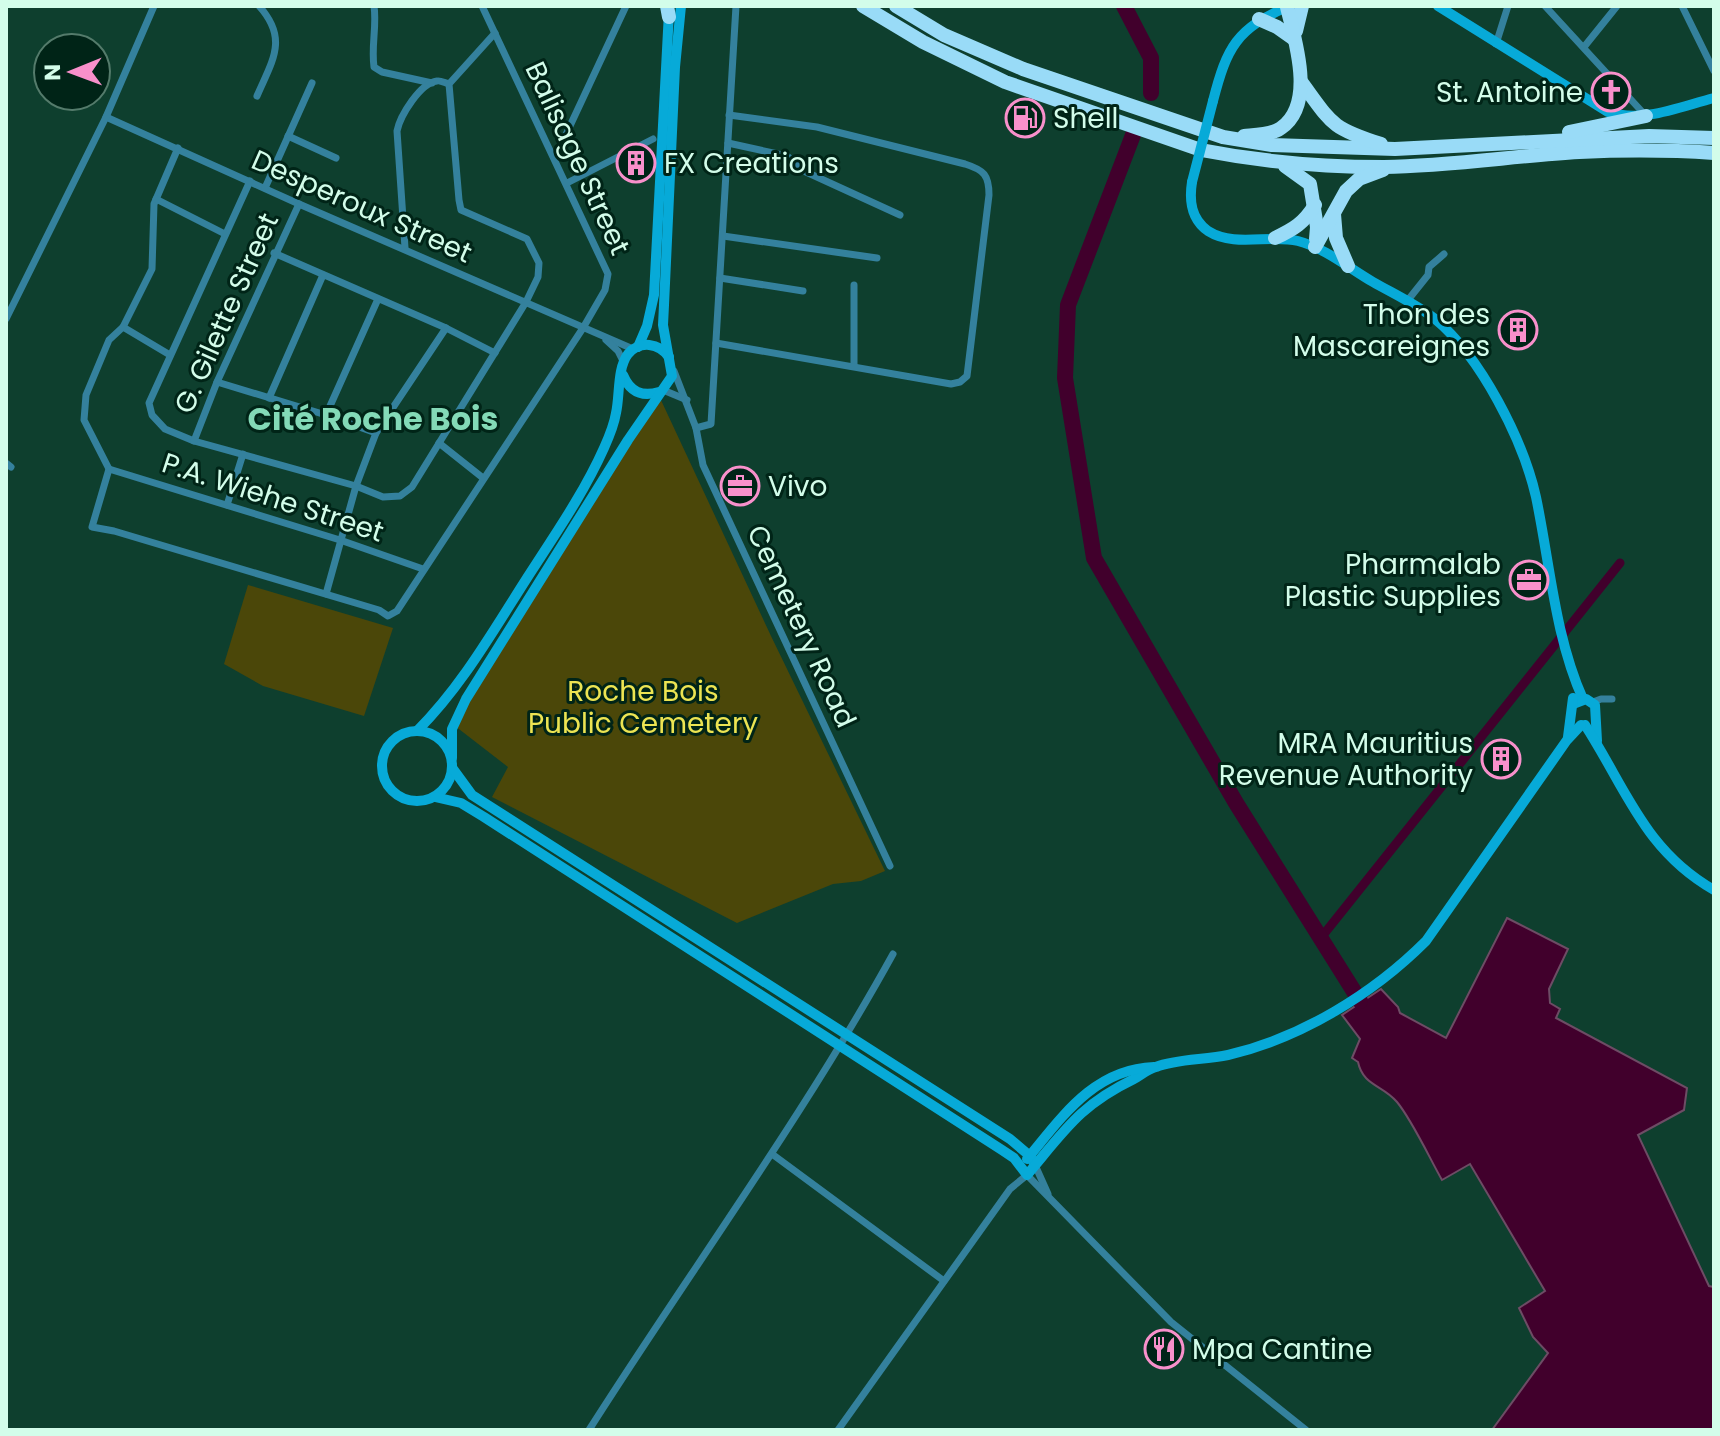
<svg xmlns="http://www.w3.org/2000/svg" width="1720" height="1436" font-family="Poppins,sans-serif">
	<rect width="100%" height="100%" fill="#0e3f2e"/>
	<!-- green -->
	<g fill="#4b4709">
		<polygon points="660,398 771,636 885,871 861,881 833,884 737,923 492,797 508,767 455,726 486,669"/>
		<polygon points="248,585 393,628 364,716 263,686 224,664"/>
	</g>
	<!-- water -->
	<path fill="#41002c" stroke="#6d4c65" stroke-width="2" d="M1507 918 1568 949 1549 989 1550 1003 1560 1009 1556 1018 1687 1088 1684 1110 1638 1135 1709 1286 1714 1287V1430H1492L1548 1353 1533 1337 1519 1308 1545 1291 1470 1164 1442 1180C1430 1159 1412 1120 1397 1102 1383 1085 1363 1086 1358 1062L1352 1058 1360 1039 1342 1015 1381 989 1398 1007 1400 1013 1446 1038Z"/>
	<g fill="none" stroke-linecap="round" stroke-linejoin="round">
		<!-- canal -->
		<polyline stroke="#41002c" stroke-width="9" points="1320,939 1620,563"/>
		<!-- river -->
		<g stroke="#41002c" stroke-width="16">
			<polyline points="1124,6 1151,58 1151,93"/>
			<polyline points="1133,135 1068,305 1065,378 1094,558 1236,803 1360,1001"/>
		</g>
		<!-- street -->
		<g stroke="#34819d" stroke-width="7">
			<path d="M374 6C377 26 371 46 374 67L382 72 432 83"/>
			<polyline points="1545,6 1646,116"/>
			<polyline points="1682,6 1714,71"/>
			<polyline points="1496,44 1508,6"/>
			<polyline points="1584,47 1617,6"/>
			<path d="M257 96C272 61 289 39 259 6"/>
			<polyline points="106,117 299,204 633,349"/>
			<polyline points="288,136 336,158"/>
			<polyline points="728,143 787,156 806,172 900,215"/>
			<polyline points="178,148 154,204 152,269 123,327 109,340 86,395 84,420 109,469 92,527 114,531 379,610 388,616 397,611 583,328 605,290 608,274 482,6"/>
			<polyline points="555,158 626,6"/>
			<polyline points="250,181 149,403 152,415 165,429 194,441 356,486 383,497 400,496 412,487 526,302 538,277 539,263 527,239 461,210 459,200 449,84 495,33"/>
			<polyline points="567,183 653,139"/>
			<polyline points="265,188 312,83"/>
			<polyline points="156,199 225,234"/>
			<polyline points="723,236 877,258"/>
			<path d="M405 248 397 131C400 116 420 83 437 81 440 80 445 83 449 84"/>
			<polyline points="274,253 446,328 495,353"/>
			<polyline points="720,278 803,291"/>
			<polyline points="854,285 854,366"/>
			<polyline points="1408,300 1428,275 1429,267 1444,254"/>
			<polyline points="6,319 106,117 154,6"/>
			<polyline points="123,327 170,355"/>
			<polyline points="606,340 618,351 624,363"/>
			<path d="M716 343 951 384 960 382 967 376 989 195C989 175 984 170 965 164L817 127 729 115"/>
			<polyline points="674,371 696,428 703,465 890,866"/>
			<polyline points="217,382 326,415 376,433"/>
			<polyline points="663,390 687,400"/>
			<polyline points="269,398 323,275"/>
			<polyline points="326,415 378,299"/>
			<polyline points="696,428 711,424 736,6"/>
			<polyline points="194,441 217,382 299,204"/>
			<polyline points="439,443 483,478"/>
			<polyline points="6,463 11,467"/>
			<polyline points="109,469 340,540 423,569"/>
			<polyline points="227,505 243,454"/>
			<polyline points="326,594 356,486 376,433 446,328"/>
			<polyline points="1593,702 1601,699 1612,699"/>
			<polyline points="772,1154 944,1281"/>
			<polyline points="1035,1165 1048,1194"/>
			<path d="M589 1430C690 1271 802 1119 893 954"/>
			<polyline points="838,1430 1010,1189 1027,1175 1171,1322 1306,1430"/>
		</g>
		<!-- secondary -->
		<g stroke="#07aad8" stroke-width="10">
			<path d="M1438 6 1608 112C1643 123 1679 107 1714 98"/>
			<path d="M1213 101C1227 47 1236 29 1289 6"/>
			<path d="M1192 182C1189 201 1191 219 1208 231 1235 248 1269 234 1298 241 1325 248 1349 268 1373 282 1394 294 1416 304 1435 319 1481 357 1523 440 1536 497 1550 564 1555 637 1583 699"/>
			<polyline points="638,347 647,326 654,295 669,12"/>
			<path d="M623 375C630 392 642 397 659 392"/>
			<polyline points="1573,704 1586,699 1595,705 1597,741"/>
			<path d="M1585 725C1626 788 1644 850 1714 890"/>
			<circle cx="417" cy="766" r="35"/>
			<path d="M417 731C462 686 493 631 527 578 554 536 584 493 604 448 609 437 614 425 616 413 620 396 617 368 628 354 640 340 659 343 669 357"/>
			<polyline points="1568,737 1573,698"/>
			<polyline points="452,758 452,729 466,699 628,440 672,376 663,325 664,305 675,67 681,6"/>
			<polyline points="453,769 472,795 1010,1139 1030,1156 1035,1165"/>
			<path d="M435 797 461 803 484 817 1002 1150 1014 1158 1027 1175C1065 1130 1080 1105 1134 1079 1141 1075 1148 1069 1156 1067 1176 1059 1205 1060 1228 1055 1301 1038 1373 994 1426 941L1567 740 1581 725"/>
			<path d="M1027 1159C1062 1117 1094 1069 1154 1067"/>
		</g>
		<!-- highway -->
		<g stroke="#99dbf7" stroke-width="14">
			<polyline points="667,6 669,17"/>
			<path d="M863 6 923 42 1005 82 1201 150C1262 162 1322 167 1384 167 1449 166 1514 156 1579 152 1624 150 1669 150 1714 153"/>
			<polyline points="896,6 944,35 1023,69 1223,137 1272,145 1395,149 1649,136 1714,138"/>
			<polyline points="1259,19 1277,27 1294,39"/>
			<polyline points="1296,31 1302,6"/>
			<path d="M1302 83C1332 124 1331 128 1381 144"/>
			<polyline points="1569,132 1646,116"/>
			<path d="M1244 136C1255 135 1272 135 1281 128 1316 104 1295 40 1287 7"/>
			<polyline points="1285,166 1310,184 1317,227 1316,239"/>
			<polyline points="1334,214 1336,238 1348,266"/>
			<path d="M1275 238C1294 229 1304 223 1315 205"/>
			<polyline points="1315,247 1346,191 1359,179 1383,170"/>
		</g>
		<!-- secondary-bridge -->
		<polyline stroke="#07aad8" stroke-width="10" points="1192,182 1213,101"/>
	</g>
	<!-- icons -->
	<defs>
		<symbol id="church-ring" viewBox="-11 -11 22 22"><circle r="9.5" fill="#002417" stroke="#f890cb" stroke-width="1.5"/><path d="M-1.2-6h2.4v3.5h3.3v2.4h-3.3V6h-2.4V-.1h-3.3v-2.4h3.3Z" fill="#f890cb"/></symbol>
		<symbol id="fuel-ring" viewBox="-11 -11 22 22"><circle r="9.5" fill="#002417" stroke="#f890cb" stroke-width="1.5"/><path d="M-5.5-6h7V0h2V4h1.3V-2.5L3-4.5l.8-.8L6-3V5H2.5V1h-1V6h-7ZM-4.2-4.7v3.2H.2V-4.7Z" fill="#f890cb"/></symbol>
		<symbol id="building-ring" viewBox="-11 -11 22 22"><circle r="9.5" fill="#002417" stroke="#f890cb" stroke-width="1.5"/><path d="M-4-6H4V6H1V3H-1V6H-4ZM-2.5-4.3h1.7v1.8h-1.7ZM.8-4.3h1.7v1.8H.8ZM-2.5-1h1.7V.8h-1.7ZM.8-1h1.7V.8H.8Z" fill="#f890cb"/></symbol>
		<symbol id="office-ring" viewBox="-11 -11 22 22"><circle r="9.5" fill="#002417" stroke="#f890cb" stroke-width="1.5"/><path d="M-6-3h4V-5.5h4V-3h4V5H-6ZM-1-4.5V-3h2v-1.5ZM-6 0V1H6V0Z" fill="#f890cb"/></symbol>
		<symbol id="restaurant-ring" viewBox="-11 -11 22 22"><circle r="9.5" fill="#002417" stroke="#f890cb" stroke-width="1.5"/><path d="M-5-6h1v4h1v-4h1v4h1v-4h1v5L-1.5 .5V6h-2V.5L-5-1ZM5-6V6H3V1.5H1.5Q1.5-4 5-6Z" fill="#f890cb"/></symbol>
	</defs>
	<g fill-rule="evenodd">
		<use href="#church-ring" x="1589" y="70" width="44" height="44"/>
		<use href="#fuel-ring" x="1003" y="96" width="44" height="44"/>
		<use href="#building-ring" x="614" y="141" width="44" height="44"/>
		<use href="#building-ring" x="1496" y="308" width="44" height="44"/>
		<use href="#office-ring" x="718" y="464" width="44" height="44"/>
		<use href="#office-ring" x="1507" y="558" width="44" height="44"/>
		<use href="#building-ring" x="1479" y="737" width="44" height="44"/>
		<use href="#restaurant-ring" x="1142" y="1327" width="44" height="44"/>
	</g>
	<g text-anchor="middle" stroke-width="6" stroke-linejoin="round" paint-order="stroke">
		<!-- poi labels -->
		<g font-size="28" fill="#d3fdea" stroke="#002417" text-anchor="end">
			<text x="1583" y="102">St. Antoine</text>
			<text x="1053" y="128" text-anchor="start">Shell</text>
			<text x="664" y="173" text-anchor="start">FX Creations</text>
			<text x="1490" y="324">Thon des<tspan x="1490" dy="32">Mascareignes</tspan></text>
			<text x="768" y="496" text-anchor="start">Vivo</text>
			<text x="1501" y="574">Pharmalab<tspan x="1501" dy="32">Plastic Supplies</tspan></text>
			<text x="1473" y="753">MRA Mauritius<tspan x="1473" dy="32">Revenue Authority</tspan></text>
			<text x="1192" y="1359" text-anchor="start">Mpa Cantine</text>
		</g>
		<!-- street labels -->
		<g font-size="28" fill="#d3fdea" stroke="#002417">
			<text transform="translate(578 158) rotate(65)" y="10">Balisage Street</text>
			<text transform="translate(362 206) rotate(24)" y="10">Desperoux Street</text>
			<text transform="translate(226 313) rotate(-66)" y="10">G. Gilette Street</text>
			<text transform="translate(273 497) rotate(18)" y="10">P.A. Wiehe Street</text>
			<text transform="translate(802 626) rotate(65)" y="10">Cemetery Road</text>
		</g>
		<!-- park labels -->
		<g font-size="28" fill="#ece452" stroke="#002417">
			<text x="643" y="701">Roche Bois<tspan x="643" dy="32">Public Cemetery</tspan></text>
		</g>
		<!-- quarter labels -->
		<g font-size="32" font-weight="bold" fill="#83dab7" stroke="#002417">
			<text x="373" y="430">Cité Roche Bois</text>
		</g>
	</g>
	<!-- border -->
	<rect width="1720" height="1436" fill="none" stroke="#d3fdea" stroke-width="16"/>
	<!-- north arrow -->
	<g transform="translate(72 72) rotate(269)"><circle r="38" fill="#002417" stroke="#547b6b" stroke-width="2"/>
	<path d="M0-6L14 30L0 20L-14 30Z" fill="#f890cb"/>
	<text y="-12" font-size="22" font-weight="bold" text-anchor="middle" fill="#d3fdea">N</text>
	</g>
</svg>
